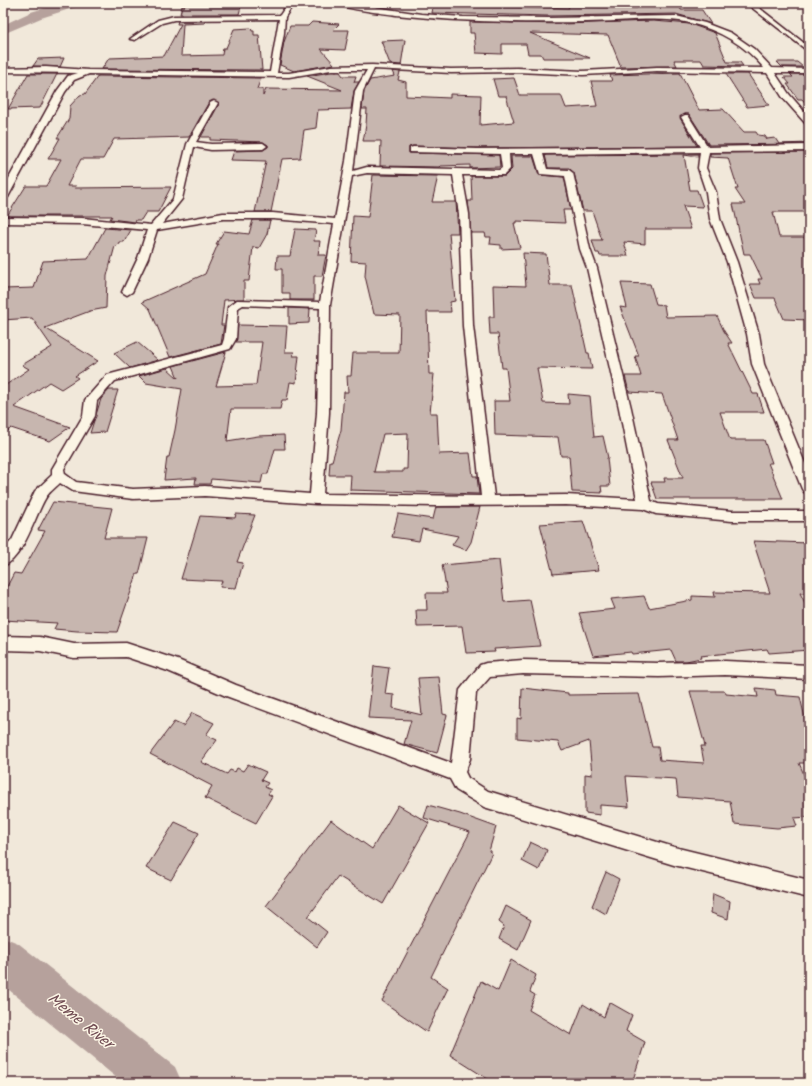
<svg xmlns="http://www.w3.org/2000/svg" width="812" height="1086" font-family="Kalam,sans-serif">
	<rect width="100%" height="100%" fill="#f1e8da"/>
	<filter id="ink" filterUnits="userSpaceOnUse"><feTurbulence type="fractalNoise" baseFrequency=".025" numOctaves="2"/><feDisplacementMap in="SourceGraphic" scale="8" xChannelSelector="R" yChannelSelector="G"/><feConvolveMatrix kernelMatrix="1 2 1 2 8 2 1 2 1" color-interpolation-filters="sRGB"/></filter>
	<g filter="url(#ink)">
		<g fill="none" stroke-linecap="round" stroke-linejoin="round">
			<!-- river -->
			<g fill="#b6a19c" fill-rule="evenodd">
				<polygon points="60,3 81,3 79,6 41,18 3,34 3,25 31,12"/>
				<polygon points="3,937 18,943 175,1067 182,1083 123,1083 3,985"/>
			</g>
		</g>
		<!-- building -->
		<g fill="#c7b6af" stroke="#4a1f2b" fill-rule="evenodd">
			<polygon points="187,3 242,3 239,14 180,14 182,6 184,7"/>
			<polygon points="438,3 452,4 451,6 543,8 543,7 569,8 568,6 637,8 637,3 676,3 676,5 680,6 681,10 702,10 711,24 676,14 548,16 432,13 433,6 437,6"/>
			<polygon points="178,21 205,21 205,23 183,24 181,56 222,55 223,48 226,48 234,29 251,28 252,31 254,31 254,35 259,35 262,70 102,69 109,58 164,56 181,24 177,24"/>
			<polygon points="653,21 690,24 715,33 727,62 740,62 743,66 704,65 701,60 674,60 677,66 621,67 608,35 530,33 590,58 543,58 541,54 528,54 526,44 502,44 502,54 476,53 474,33 470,33 470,22 563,24"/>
			<polygon points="312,22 339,24 333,30 349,30 345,50 321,49 334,64 294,71 280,65 284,42 290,26 308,26"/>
			<polygon points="405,40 401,65 390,64 381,41"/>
			<polygon points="64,58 60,67 33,66 38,59"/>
			<polygon points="777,62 797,62 803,67 782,67"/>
			<polygon points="393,71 400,72 398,80 406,82 406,96 450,98 450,94 481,95 480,125 514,122 506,96 498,96 493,79 514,78 520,95 561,95 566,108 597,106 591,81 612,81 610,75 680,73 699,110 723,109 744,132 756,132 758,135 765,136 767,139 775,138 779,144 809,143 809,144 709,145 689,114 685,114 680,118 697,146 477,148 413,146 409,147 409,153 499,155 500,167 470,168 470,165 440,166 439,167 380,166 381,141 363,141 366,125 367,109 362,109 364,91 370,80 395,76"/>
			<polygon points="331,72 340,72 343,76 356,76 354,82 359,82 354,91 351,109 318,110 316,128 304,130 300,158 282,159 271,212 255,212 266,161 231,160 234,151 263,150 268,147 268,145 263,142 210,140 210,137 201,137 219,104 213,100 209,102 189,137 114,139 103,159 81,159 67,186 76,186 75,188 171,187 158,212 146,212 141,220 136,220 135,222 110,219 112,216 7,216 26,186 46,186 61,159 48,159 60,138 57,138 69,119 70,106 80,95 85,94 98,76 261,78 257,89 263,89 263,96 266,89 342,90 307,76"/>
			<polygon points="28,74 57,74 40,108 8,109"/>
			<polygon points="726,74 748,74 769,105 747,107"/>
			<polygon points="790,74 809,74 809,107 802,99 798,99 787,84 790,84 784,77 793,77"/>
			<polygon points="809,152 809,212 773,212 779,237 804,237 809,246 809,320 784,319 775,298 756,298 750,284 760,284 758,279 762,279 750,254 744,254 733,204 745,204 735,189 738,189 728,158 710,157 710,153"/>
			<polygon points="698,154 698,157 684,155 690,190 697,190 703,207 683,206 691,229 645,229 645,244 624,242 628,256 600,256 599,253 596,253 592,240 602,240 592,211 583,211 574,173 569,168 548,168 545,155"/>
			<polygon points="511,156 533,156 539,175 564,177 571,210 563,210 565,223 516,221 516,223 514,223 520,248 501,249 501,245 490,244 491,237 486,237 485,233 471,233 468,201 472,201 471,176 505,176 512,169"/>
			<path d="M373 175 438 176 432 202H456L458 233H449L455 301 450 302 451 312H427L429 374H434L430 413H437L439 454 470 453 473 476H477L479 494 350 490 351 475H329L330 461H332L341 430 344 392H348L347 376H351L353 353H399L400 315 374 314 365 276 366 262 351 261 353 216 368 217ZM408 433 407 469H403V472H374L383 434Z"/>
			<polygon points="253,220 270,220 267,234 259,248 253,247 249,281 244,281 244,299 224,300 221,325 224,325 221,344 170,357 150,309 142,302 205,274 218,244 216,244 224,231 249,234"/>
			<polygon points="105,228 131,230 124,242 119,242 117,246 115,246 107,276 106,308 90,311 45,328 98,361 75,376 78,378 61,389 49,382 14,407 70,427 50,441 11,428 3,436 3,387 29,369 22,365 52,347 32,318 3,320 3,289 34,288 43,261 88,259"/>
			<polygon points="295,229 316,230 314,241 320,241 318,255 326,255 322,276 314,276 314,300 290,300 290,293 282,293 282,269 276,269 277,256 290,256"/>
			<polygon points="523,253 546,254 550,285 572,285 587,353 589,353 592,369 537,368 543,403 569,404 568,394 590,396 594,437 603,436 608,458 607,458 610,486 601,486 602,493 572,492 569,456 561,456 558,437 495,435 494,401 510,401 506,368 502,368 498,334 490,334 489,317 494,317 493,285 526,286"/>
			<polygon points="621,283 650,284 656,304 664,305 666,317 717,316 724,331 732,343 728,343 753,394 758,394 764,412 720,412 730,440 764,440 772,463 768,463 783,499 657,499 651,482 665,482 664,478 683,478 668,440 678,440 662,394 629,392 625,376 641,376 635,356 639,356 620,307 627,308"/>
			<polygon points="289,308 310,309 309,323 289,324"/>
			<polygon points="238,325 287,326 285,352 294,352 293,356 299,356 296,383 290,382 287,400 282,400 280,409 231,409 227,441 258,436 284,435 285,449 275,449 268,474 263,474 261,483 211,479 210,484 195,484 196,478 164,480 167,457 169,457 175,430 182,389 146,383 139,376 167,368 178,378 173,366 226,352 216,386 256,385 262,342 236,342"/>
			<polygon points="137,342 158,360 130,368 114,353"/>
			<polygon points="109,390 118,390 105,432 90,433 101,399"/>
			<polygon points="53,502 112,508 104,538 148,538 139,574 137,574 117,632 77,631 54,629 57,623 3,620 3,594 14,573 21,574 45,531 38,530"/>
			<polygon points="436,507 480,507 471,542 466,550 452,545 458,536 422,529 419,541 392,537 398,514 433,519"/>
			<polygon points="236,514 255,515 237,562 243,563 236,588 220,587 222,581 181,579 200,516 235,518"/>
			<polygon points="583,521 599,570 553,574 540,524"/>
			<polygon points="753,541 809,543 809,593 800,593 809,611 809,650 769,653 767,649 700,656 701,658 686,661 676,661 671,650 632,654 631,652 593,656 579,613 615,609 611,599 644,596 649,608 692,600 692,596 715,597 714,592 770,593"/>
			<polygon points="499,560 504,602 530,600 540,646 494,649 495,652 466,653 462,626 417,627 416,610 427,610 426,593 447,593 442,565"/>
			<polygon points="374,666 389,668 385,694 394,695 393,708 422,715 418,678 439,677 443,714 447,715 437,753 404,744 411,720 368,718"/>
			<polygon points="522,688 568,693 568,695 639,694 652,747 658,747 660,760 704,763 701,746 705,746 690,691 725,691 726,694 758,697 756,688 775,690 776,695 800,697 809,735 809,763 799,763 809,786 809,817 794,818 797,826 777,828 734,824 730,801 678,797 676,779 626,776 629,807 600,805 600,815 585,813 585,774 592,775 589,741 562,751 558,742 517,738 517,718 521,719"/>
			<polygon points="192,713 214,723 206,735 217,740 201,762 227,774 230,770 235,772 237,768 243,771 248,764 266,772 261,780 268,783 265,787 271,790 268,794 272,796 256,823 205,798 212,786 150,754 174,722 183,726"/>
			<polygon points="398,805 429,823 383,904 338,876 308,917 327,932 317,947 266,906 331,820 372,849"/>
			<polygon points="428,805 460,814 496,827 489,851 492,853 431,977 448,988 427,1032 382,1001 470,832 424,818"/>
			<polygon points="175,822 199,833 171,880 146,868"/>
			<polygon points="530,842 547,850 539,870 522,861"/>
			<polygon points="606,872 619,879 606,914 592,906"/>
			<polygon points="713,894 730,901 728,919 711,913"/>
			<polygon points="506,906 531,920 518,950 499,939 504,926 499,922"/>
			<polygon points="511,960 536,975 530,992 535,995 529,1010 571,1035 583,1004 604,1017 609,1002 632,1015 626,1031 645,1042 632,1083 494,1083 450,1055 481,981 498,991"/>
		</g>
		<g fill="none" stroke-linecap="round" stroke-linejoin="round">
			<defs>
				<g id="street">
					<path d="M288 3H294L285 17 284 33 277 73H289L331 66 372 65 451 69 517 68 583 71 657 67 764 68C745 45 719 30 690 23 661 16 618 22 587 22 523 23 460 22 396 15 384 13 342 9 334 3H348L421 14 463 17 548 18 676 16 705 23 731 33 754 49 772 68 809 69V73H775L789 94 809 117V124H806L783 98 767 73 657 71 583 75 517 72 451 73 374 69 363 91 353 171 367 167 499 170 502 168 500 154 410 152V148L413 147 477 149 700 147 681 117 685 115H688L708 147 809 145V151L709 152 706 168 716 192 720 219 737 262 759 334 764 364 809 473V494L804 492 802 489 752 364 747 334 727 262 710 219 706 192 698 168 700 152 543 154 547 169 569 170 573 173 590 249 597 268 631 408 651 501 658 504 732 511H809V521H732L656 514 643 509 566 505 435 506 316 504 205 496 133 499 73 491 60 483C55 488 48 493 45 499 35 516 23 559 3 566V550L12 540 35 491 52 475V469L83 416 85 400 107 375 222 345 224 339 228 307 237 300 320 302 334 224 273 219H223L157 230 148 258 132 292 127 295 122 292 138 258 147 230 82 224 3 223V217L82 218 151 225 173 199 187 144 210 103 214 101 218 103 196 142 211 144 263 143 267 146 263 149 211 150 194 147 182 199 162 224 223 213H273L335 219 346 161 355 91 367 70H331L289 77 89 74 74 80 65 92 8 197 3 200V189L57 91 68 76 78 73 3 72V68L46 67 88 70 270 72 279 19 174 20 162 23 135 40 130 39 158 20 174 16 280 15ZM509 154H534L540 174 565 176 580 249 587 268 619 408 637 499 566 495 494 496 473 326 469 214 462 175H504L510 169ZM367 173 453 175 459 214 463 326 481 496 323 494 329 413 330 305 352 176ZM243 305 320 308 317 413 310 494 205 486 133 489 76 482 65 474 64 469 95 416 97 401 115 381 230 349 236 339 238 308Z"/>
					<polygon points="746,3 753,3 809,47 809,52"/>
					<polygon points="3,636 40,637 74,644 126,643 178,660 236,685 451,763 460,690 480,665 486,663 523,660 659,663 725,661 809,665 809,679 725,675 659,677 523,674 490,677 476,693 470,759 465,772 468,778 488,791 674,847 809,880 809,898 674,865 484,807 456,790 450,779 226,696 168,671 126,657 74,658 40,651 3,650"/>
				</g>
			</defs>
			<!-- street casing -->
			<use href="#street" stroke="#4a1f2b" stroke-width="3"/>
			<!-- street -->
			<use href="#street" fill="#fcf5e5" fill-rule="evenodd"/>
		</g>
	</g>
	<g text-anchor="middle" stroke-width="3" stroke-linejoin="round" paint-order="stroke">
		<!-- near-water labels -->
		<g font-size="16" font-style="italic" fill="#704c53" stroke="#fcf5e5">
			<text transform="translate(81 1020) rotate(39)" y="6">Meme River</text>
		</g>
	</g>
	<!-- margin -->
	<rect width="812" height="1086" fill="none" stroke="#fcf5e5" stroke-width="16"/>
	<rect x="8" y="8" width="796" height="1070" fill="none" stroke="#4a1f2b" stroke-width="1.5" filter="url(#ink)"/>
</svg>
